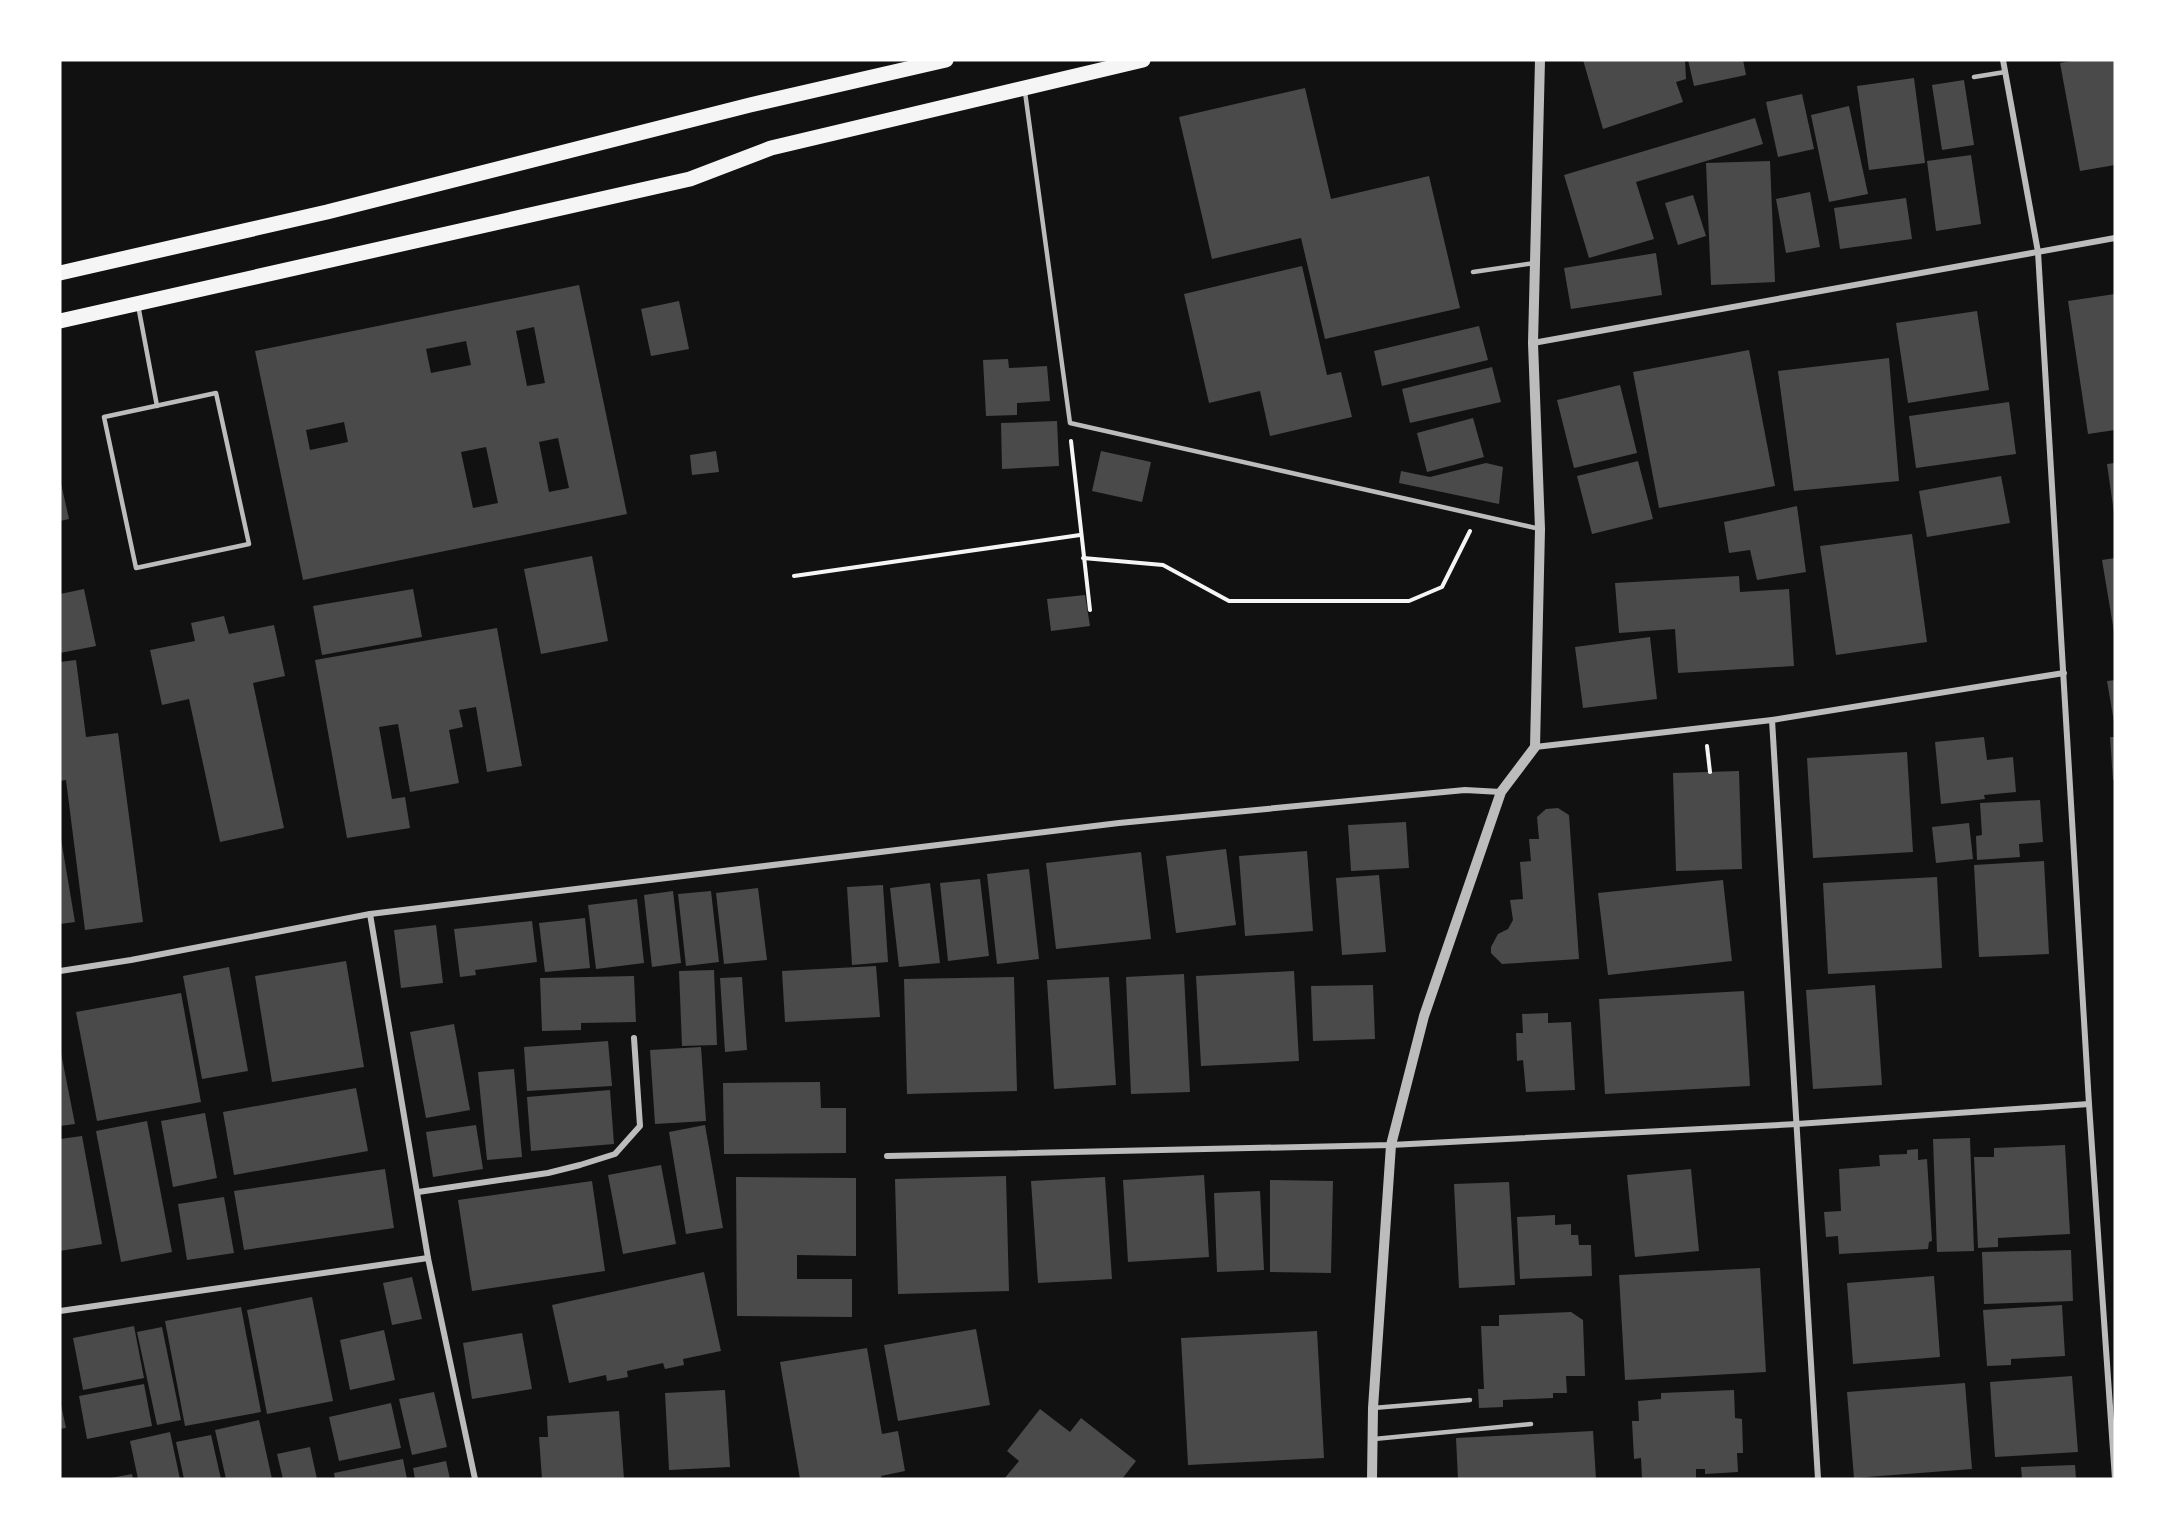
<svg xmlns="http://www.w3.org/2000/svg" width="2175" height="1539" font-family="Cabin,sans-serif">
	<rect width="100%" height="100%" fill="#111"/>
	<!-- building -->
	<g fill="#4a4a4a" fill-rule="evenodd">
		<polygon points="1583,60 1685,60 1686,79 1676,82 1683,102 1603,129"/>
		<polygon points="1688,60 1743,60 1746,75 1694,86"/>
		<polygon points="2077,60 2115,60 2115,165 2080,171 2060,63"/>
		<polygon points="1914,78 1925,163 1869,170 1857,86"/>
		<polygon points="1964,80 1974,145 1942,150 1932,85"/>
		<polygon points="1305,88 1331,199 1429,176 1460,308 1325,339 1301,238 1212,259 1179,117"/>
		<polygon points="1802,94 1814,149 1778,157 1766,102"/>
		<polygon points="1849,106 1868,194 1829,202 1811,115"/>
		<polygon points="1755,118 1763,144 1636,182 1654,239 1589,258 1564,175"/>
		<polygon points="1971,155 1981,224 1936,231 1927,161"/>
		<polygon points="1770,161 1775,282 1711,285 1706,163"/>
		<polygon points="1810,192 1820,247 1786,253 1776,199"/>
		<polygon points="1693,195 1706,236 1678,245 1665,203"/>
		<polygon points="1906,198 1912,239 1840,249 1834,208"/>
		<polygon points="1656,253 1662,295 1571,309 1564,268"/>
		<polygon points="1302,266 1327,375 1341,372 1352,417 1270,436 1260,391 1209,403 1184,294"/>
		<path d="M579 285 627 514 303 580 255 351ZM534 327 545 383 527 386 516 331ZM466 341 471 365 431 373 426 349ZM344 422 348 442 310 450 306 430ZM558 438 569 488 549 492 539 442ZM486 447 498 503 473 508 461 452Z"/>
		<polygon points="2115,294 2115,430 2088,434 2068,301"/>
		<polygon points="679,301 689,349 651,356 641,309"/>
		<polygon points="1977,311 1989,390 1908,403 1896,323"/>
		<polygon points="1479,326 1488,360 1382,386 1374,351"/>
		<polygon points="1749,350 1775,486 1659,508 1633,372"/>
		<polygon points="1889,358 1899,481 1794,491 1778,371"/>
		<polygon points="1008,359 1009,368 1047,366 1050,401 1017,403 1017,415 986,416 983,360"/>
		<polygon points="1492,367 1501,402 1410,423 1402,389"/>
		<polygon points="1620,385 1637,453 1574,468 1557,400"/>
		<polygon points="2009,402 2016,454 1916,468 1909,416"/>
		<polygon points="1473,418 1484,457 1427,472 1417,433"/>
		<polygon points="1057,421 1059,466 1002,469 1001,423"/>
		<polygon points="716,451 719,472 692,475 690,455"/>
		<polygon points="1101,451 1151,462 1142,502 1092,491"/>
		<polygon points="1638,461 1653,519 1592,534 1577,476"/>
		<polygon points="1486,463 1503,467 1499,504 1399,483 1401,471 1430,477"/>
		<polygon points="2115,463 2115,513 2114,513 2107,464"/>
		<polygon points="2001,476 2010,523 1927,537 1919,491"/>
		<polygon points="60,479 69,519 60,521"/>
		<polygon points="1797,506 1806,572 1757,580 1750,550 1729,553 1724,522"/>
		<polygon points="1912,534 1927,642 1836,655 1820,546"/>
		<polygon points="592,556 608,641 541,654 524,569"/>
		<polygon points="2115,558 2115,632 2114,632 2102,560"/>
		<polygon points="1739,576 1740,592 1789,589 1794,666 1678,673 1675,629 1619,633 1615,583"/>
		<polygon points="84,589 96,646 60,653 60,594"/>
		<polygon points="413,589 422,637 322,655 313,606"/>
		<polygon points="1085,595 1090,626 1051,631 1047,599"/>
		<polygon points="224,616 229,634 274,625 285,676 253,683 284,828 220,842 189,699 162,705 150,650 195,641 191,623"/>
		<polygon points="497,628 522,766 487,772 476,707 459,710 463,727 449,730 459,783 410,792 398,724 379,727 392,799 405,797 410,828 347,838 315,660"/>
		<polygon points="1650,637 1657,699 1583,708 1575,647"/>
		<polygon points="76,660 86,737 118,733 143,922 85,930 66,780 60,781 60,662"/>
		<polygon points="2115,680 2115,722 2114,722 2107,681"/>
		<polygon points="1984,737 1987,760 2013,757 2016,792 1984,795 1985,799 1941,804 1935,742"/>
		<polygon points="2110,737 2115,737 2115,780 2113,780"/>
		<polygon points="1907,752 1913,852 1813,858 1807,758"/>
		<polygon points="1739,771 1742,869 1676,871 1673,773"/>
		<polygon points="2040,800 2043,842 2019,844 2020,857 1977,860 1976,836 1982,835 1980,803"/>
		<polygon points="1558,808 1569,815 1579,959 1502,964 1491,953 1491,947 1498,934 1508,929 1513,920 1510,900 1523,899 1520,862 1531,861 1529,839 1539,839 1537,817 1546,809"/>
		<polygon points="1406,822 1409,868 1351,871 1348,825"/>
		<polygon points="1969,823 1973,859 1936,863 1932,827"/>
		<polygon points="60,833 75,922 60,924"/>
		<polygon points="1226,849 1236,925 1176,933 1166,856"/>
		<polygon points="1307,851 1313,931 1245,936 1239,856"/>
		<polygon points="1141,852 1151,939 1056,949 1046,863"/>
		<polygon points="2044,861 2049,954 1979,957 1974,865"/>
		<polygon points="1029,869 1039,959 997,964 987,874"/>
		<polygon points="1379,875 1386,952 1342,955 1336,878"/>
		<polygon points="1937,877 1942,968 1828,974 1823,883"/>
		<polygon points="980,879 989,956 948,961 940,883"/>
		<polygon points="1723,880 1732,961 1608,975 1598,893"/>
		<polygon points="930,883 940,963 899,967 890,888"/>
		<polygon points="883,885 888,962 852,965 847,887"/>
		<polygon points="758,888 767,960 724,964 716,893"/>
		<polygon points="673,891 681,963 652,967 644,895"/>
		<polygon points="711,891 719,962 686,966 678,894"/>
		<polygon points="637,899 644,963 596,969 588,905"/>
		<polygon points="585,918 590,968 545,972 539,923"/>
		<polygon points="532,921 537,962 475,970 476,975 460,977 454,929"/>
		<polygon points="436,925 443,983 401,988 394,930"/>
		<polygon points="346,961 364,1067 272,1082 255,976"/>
		<polygon points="876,966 880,1017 785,1022 782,971"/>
		<polygon points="229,967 248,1071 202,1079 183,976"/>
		<polygon points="714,970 717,1045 682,1046 679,971"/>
		<polygon points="1294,971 1299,1061 1201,1066 1196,976"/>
		<polygon points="1184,974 1190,1092 1131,1094 1126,977"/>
		<polygon points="634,976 636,1022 581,1023 581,1030 542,1031 540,978"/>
		<polygon points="742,977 747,1050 725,1052 720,978"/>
		<polygon points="1014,977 1017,1091 907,1094 904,979"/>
		<polygon points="1109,977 1116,1085 1054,1089 1047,980"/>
		<polygon points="1373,985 1375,1039 1313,1041 1311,986"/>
		<polygon points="1875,985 1882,1085 1813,1089 1806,990"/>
		<polygon points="1744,991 1750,1086 1605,1094 1599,999"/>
		<polygon points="181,993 201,1102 97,1121 76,1012"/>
		<polygon points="1548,1013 1548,1023 1571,1022 1575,1090 1526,1092 1523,1060 1517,1061 1516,1033 1523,1033 1522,1014"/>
		<polygon points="454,1024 470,1110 426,1118 410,1032"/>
		<polygon points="608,1041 612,1086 527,1091 524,1047"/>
		<polygon points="701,1047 706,1121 655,1124 650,1050"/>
		<polygon points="60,1048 75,1124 60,1126"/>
		<polygon points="514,1069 522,1157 487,1160 478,1072"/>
		<polygon points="820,1082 821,1108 846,1108 846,1153 724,1154 723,1083"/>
		<polygon points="356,1088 368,1151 234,1175 223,1112"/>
		<polygon points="610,1090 614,1144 531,1151 527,1097"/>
		<polygon points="205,1113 217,1178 173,1187 161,1121"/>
		<polygon points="147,1121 172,1252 121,1262 96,1131"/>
		<polygon points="476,1125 483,1169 433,1177 426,1132"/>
		<polygon points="705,1125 723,1228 686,1234 669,1132"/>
		<polygon points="82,1136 102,1244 60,1251 60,1139"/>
		<polygon points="1970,1138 1974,1251 1937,1252 1933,1139"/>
		<polygon points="2065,1145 2070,1234 1998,1238 1998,1247 1978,1248 1974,1157 1994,1157 1994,1148"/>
		<polygon points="1918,1149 1918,1160 1927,1159 1932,1241 1929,1242 1928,1249 1839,1254 1838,1236 1826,1237 1824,1212 1841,1211 1839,1169 1880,1166 1879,1155 1907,1154 1907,1150"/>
		<polygon points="661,1165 676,1244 623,1254 608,1175"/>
		<polygon points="385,1169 394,1228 244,1250 234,1191"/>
		<polygon points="1691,1169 1699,1251 1635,1257 1627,1175"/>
		<polygon points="1204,1175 1209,1257 1128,1262 1123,1180"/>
		<polygon points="1006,1176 1009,1291 898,1294 895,1179"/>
		<polygon points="736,1177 856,1178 856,1256 797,1255 797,1279 852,1279 852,1317 737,1316"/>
		<polygon points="1105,1177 1112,1279 1038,1283 1031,1181"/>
		<polygon points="1270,1180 1333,1181 1331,1273 1270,1272"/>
		<polygon points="592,1181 605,1271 472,1291 458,1200"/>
		<polygon points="1509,1182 1515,1285 1459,1288 1454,1184"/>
		<polygon points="1260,1191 1264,1270 1217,1272 1214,1193"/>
		<polygon points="224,1197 234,1253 187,1260 178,1204"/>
		<polygon points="1555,1215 1555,1225 1571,1224 1571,1235 1578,1235 1579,1245 1591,1245 1592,1276 1520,1279 1517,1217"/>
		<polygon points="2071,1250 2073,1301 1984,1304 1982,1252"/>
		<polygon points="1760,1268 1766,1372 1625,1380 1619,1275"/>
		<polygon points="704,1272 721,1351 683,1359 684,1365 665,1369 663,1363 627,1371 628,1377 607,1381 606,1375 569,1383 552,1305"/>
		<polygon points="1934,1276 1940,1357 1853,1364 1847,1283"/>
		<polygon points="412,1277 422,1319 392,1325 383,1283"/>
		<polygon points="312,1297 333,1401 267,1414 247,1310"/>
		<polygon points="2062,1305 2065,1356 2011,1359 2011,1365 1987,1366 1983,1310"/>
		<polygon points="241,1307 261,1412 185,1426 165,1321"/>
		<polygon points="1571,1312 1583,1320 1585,1376 1566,1376 1567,1393 1553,1393 1553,1398 1503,1400 1503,1407 1479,1408 1478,1389 1484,1389 1481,1326 1499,1326 1499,1315"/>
		<polygon points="134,1326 144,1378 83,1390 73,1338"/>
		<polygon points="162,1327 181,1420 157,1425 137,1332"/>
		<polygon points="976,1329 990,1405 898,1421 884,1345"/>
		<polygon points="384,1330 395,1380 350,1390 340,1340"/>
		<polygon points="1317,1331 1324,1458 1188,1465 1181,1338"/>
		<polygon points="522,1333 532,1389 472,1399 463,1343"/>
		<polygon points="867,1348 882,1434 898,1431 905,1471 881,1476 882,1479 800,1479 780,1362"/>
		<polygon points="2072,1376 2078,1452 1995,1457 1990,1382"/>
		<polygon points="1965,1383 1972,1469 1854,1478 1847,1392"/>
		<polygon points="144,1384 152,1426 87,1439 79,1396"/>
		<polygon points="725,1390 730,1467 669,1470 665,1393"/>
		<polygon points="1734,1390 1735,1418 1742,1419 1743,1453 1737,1453 1738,1472 1705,1474 1705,1469 1696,1469 1696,1479 1642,1478 1641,1458 1634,1459 1632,1421 1639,1421 1638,1401 1661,1399 1661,1393"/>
		<polygon points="434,1392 447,1447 412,1455 399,1399"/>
		<polygon points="60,1400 66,1428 60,1429"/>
		<polygon points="391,1403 401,1448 339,1461 329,1417"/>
		<polygon points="1040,1409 1070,1432 1081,1418 1136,1461 1122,1479 1004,1479 1019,1461 1007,1451"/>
		<polygon points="619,1411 624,1479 542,1479 539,1437 548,1437 547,1416"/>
		<polygon points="259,1420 272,1479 226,1479 215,1430"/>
		<polygon points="1593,1431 1596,1479 1458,1479 1456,1438"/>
		<polygon points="170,1432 180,1479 138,1479 130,1441"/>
		<polygon points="211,1435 221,1479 184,1479 176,1442"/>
		<polygon points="310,1447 317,1479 283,1479 277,1454"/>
		<polygon points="403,1459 407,1479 335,1479 334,1473"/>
		<polygon points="446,1461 450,1479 415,1479 413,1468"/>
		<polygon points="2075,1465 2076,1479 2022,1479 2021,1467"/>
		<polygon points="132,1474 133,1479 112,1479 111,1478"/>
	</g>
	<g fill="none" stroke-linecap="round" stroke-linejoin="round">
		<!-- path -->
		<g stroke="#f5f5f5" stroke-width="4">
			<polyline points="1071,441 1090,610"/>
			<polyline points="1083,558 1163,565 1229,601 1409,601 1442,587 1470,531"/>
			<polyline points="794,576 1080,535"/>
			<polyline points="1707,746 1710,772"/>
		</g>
		<!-- service -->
		<g stroke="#bcbcbc" stroke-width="4.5">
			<polyline points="1974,77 2005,72"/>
			<polyline points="1025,92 1070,423 1540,529"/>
			<polyline points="1473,272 1535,263"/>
			<polyline points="138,305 157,406"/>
			<polygon points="216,393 249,544 136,568 104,417"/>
			<polyline points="1373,1408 1470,1400"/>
			<polyline points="1374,1439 1531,1424"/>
		</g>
		<!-- minor -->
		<g stroke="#bcbcbc" stroke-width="6">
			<polyline points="2003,60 2038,252 2089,1104 2115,1479"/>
			<polyline points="1533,343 2115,238"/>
			<polyline points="1772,720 1818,1479"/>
			<polyline points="1535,747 1772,720 2064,673"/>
			<polyline points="370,914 428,1258 475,1479"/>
			<polyline points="60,971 131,960 370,914 1119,823 1465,790 1501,792"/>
			<polyline points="887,1156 1391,1145 1797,1124 2089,1104"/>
			<polyline points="418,1192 548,1173 580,1165 615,1154 640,1126 634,1038"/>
			<polyline points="60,1311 428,1258"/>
		</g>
		<!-- tertiary -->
		<polyline stroke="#bcbcbc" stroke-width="10" points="1372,1479 1373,1408 1391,1145 1424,1016 1501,792 1535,747 1540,529 1533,343 1540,60"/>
		<!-- primary -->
		<g stroke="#f5f5f5" stroke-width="15">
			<polyline points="60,273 327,212 750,105 946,60"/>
			<polyline points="60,321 690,179 771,148 1143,60"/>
		</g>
	</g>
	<!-- border -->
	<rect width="2175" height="1539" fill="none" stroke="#ffffff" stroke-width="123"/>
</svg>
